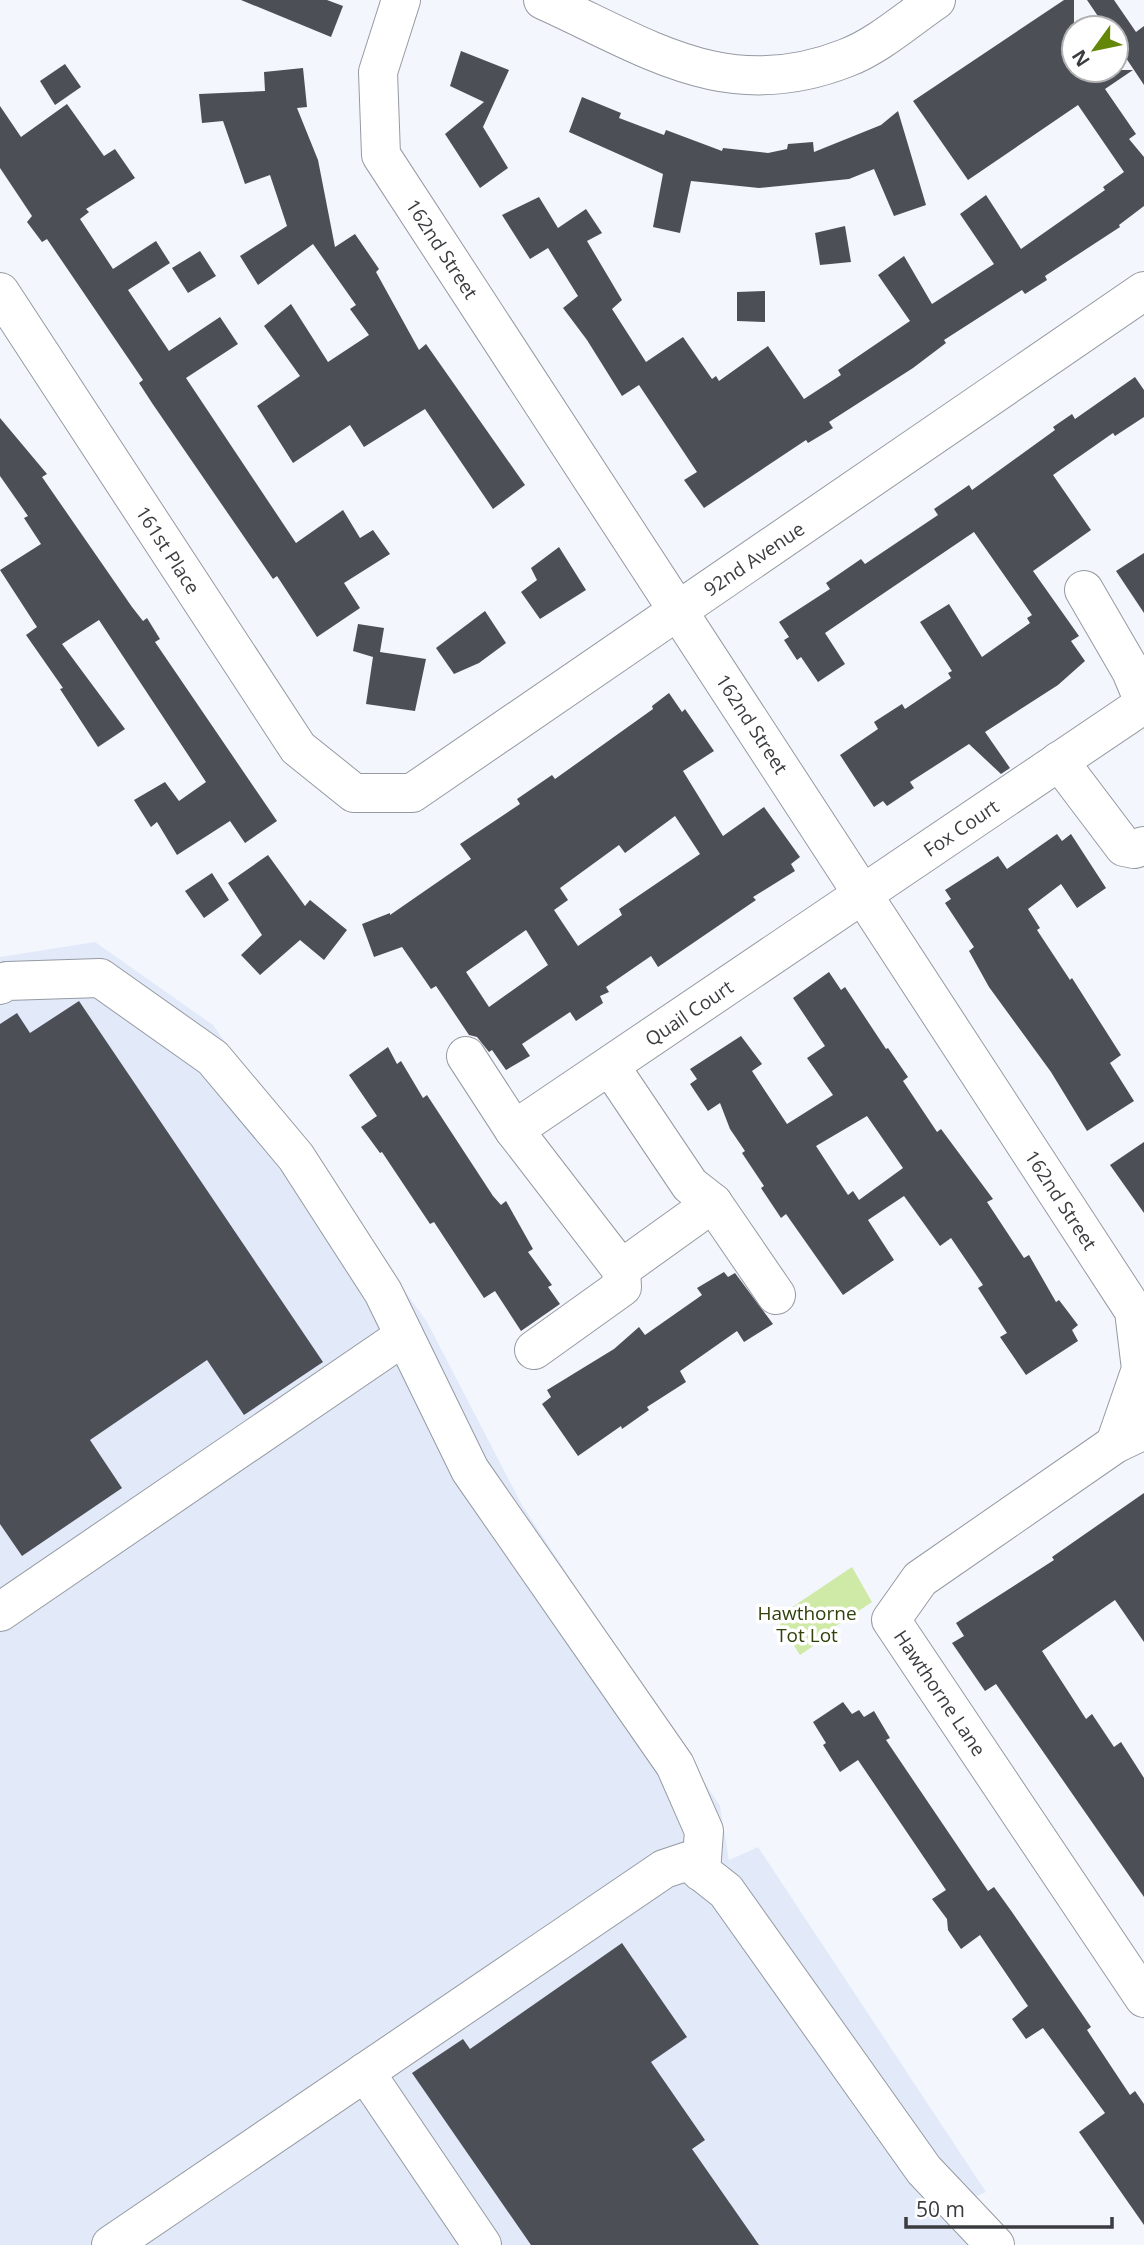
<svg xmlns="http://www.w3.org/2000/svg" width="1144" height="2245" font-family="'Open Sans',sans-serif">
	<rect width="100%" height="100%" fill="#f3f6fd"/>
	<!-- built -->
	<polygon fill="#e2eafa" points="95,942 213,1025 427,1322 522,1505 720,1806 729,1860 758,1847 986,2192 970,2199 995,2226 967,2245 0,2245 0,957"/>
	<!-- green -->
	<polygon fill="#cfe9a7" points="852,1567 872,1602 830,1630 831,1634 800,1655 776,1618"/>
	<!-- building -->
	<g fill="#4c4f56" fill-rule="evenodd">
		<polygon points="241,0 327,0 343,6 331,37"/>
		<polygon points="1064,0 1074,0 1074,70 1133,70 1105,89 1136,134 1129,139 1144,157 1144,206 1119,225 1120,227 1045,276 1047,280 1025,294 1022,290 944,340 946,343 913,368 829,422 833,428 808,443 806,440 704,508 684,480 697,472 639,385 622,396 587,340 563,308 578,296 548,248 530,259 502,215 539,197 558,228 586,209 602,233 587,241 622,300 612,309 646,362 683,337 712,379 716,376 719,381 768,346 804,399 841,375 838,370 910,321 878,275 904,256 932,304 994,264 960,214 986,195 1021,249 1105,190 1103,187 1124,172 1078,105 968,180 913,101"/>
		<polygon points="1087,0 1114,0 1136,32 1144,26 1144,85 1116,43 1116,28 1106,28"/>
		<polygon points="461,51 509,70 483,127 508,168 480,188 445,134 484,102 450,86"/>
		<polygon points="65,64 81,87 55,105 40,81"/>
		<polygon points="303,68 307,107 297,108 318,160 335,247 355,234 379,269 376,272 419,350 426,344 525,485 493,509 425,409 364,447 350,425 293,463 257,406 300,376 264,326 291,304 328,362 369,335 350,309 356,305 313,244 258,285 240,256 287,226 270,175 245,184 223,121 202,123 199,94 265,91 264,72"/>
		<polygon points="582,97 621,113 619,118 664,135 666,130 722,151 723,148 768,153 787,149 788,144 813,142 814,152 881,125 898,111 926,205 894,216 874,169 849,179 759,188 691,181 680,233 653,227 663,174 569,132"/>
		<polygon points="67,104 104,156 115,149 135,178 86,209 89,212 80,219 113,269 156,241 170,263 128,290 169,351 220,317 238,344 186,378 296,543 343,510 360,538 373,530 390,554 344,583 360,608 317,637 277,576 273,579 152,403 139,383 143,380 47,239 42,242 27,222 32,216 0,168 0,106 21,137"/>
		<polygon points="845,226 851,262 820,265 815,233"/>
		<polygon points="200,251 216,276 188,293 172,268"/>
		<polygon points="765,291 765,322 737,321 737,292"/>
		<polygon points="1135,377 1144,390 1144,417 1115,436 1113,433 1053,475 1091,530 1033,571 1079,636 1071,641 1085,661 1058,685 985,732 1010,768 1001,774 969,744 910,782 914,788 887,806 883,801 874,807 840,755 878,729 874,722 902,704 905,709 951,678 948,673 952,671 920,622 949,604 982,657 1030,623 1027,618 1032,615 974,532 825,633 845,664 818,682 801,657 797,660 784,640 789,637 779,622 830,589 826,583 861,559 865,564 938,515 934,509 969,485 972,490 1055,430 1053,427 1072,414 1075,419"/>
		<polygon points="0,418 47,474 42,477 132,607 143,621 147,618 160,639 155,642 277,821 245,843 230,821 177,855 157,822 151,827 134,800 165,782 179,801 206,782 99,620 62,644 125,729 98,747 60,689 63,688 26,635 37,627 0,570 41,544 24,518 28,516 0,476"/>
		<polygon points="559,547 586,590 540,619 521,592 537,580 531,568"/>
		<polygon points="1144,553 1144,613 1116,571"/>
		<polygon points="485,611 506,643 479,663 454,674 436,648"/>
		<polygon points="358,624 384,628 380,652 426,659 415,711 366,704 373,657 353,651"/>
		<path d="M669 693 682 712 685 709 714 751 683 771 723 836 764 807 800 857 791 864 795 871 753 897 756 900 658 967 651 956 606 987 609 992 600 996 603 1003 576 1021 570 1012 522 1044 530 1056 506 1070 492 1050 489 1052 477 1037 469 1035 436 986 431 989 402 947 374 957 362 924 390 913V915L471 859 460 844 520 804 517 799 552 775 555 779 653 709 652 706ZM675 816 700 854 619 909 622 915 578 946 554 910 568 900 560 888 619 845 625 853ZM526 930 548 965 489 1007 466 972Z"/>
		<polygon points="1057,834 1062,841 1071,834 1106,888 1077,908 1061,884 1028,909 1040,928 1037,930 1070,980 1072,978 1121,1055 1110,1063 1134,1101 1087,1131 1051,1072 989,987 969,951 974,947 945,903 951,899 945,890 998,856 1007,869"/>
		<polygon points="268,855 305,906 310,900 347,930 324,960 300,940 260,975 241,955 262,935 228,883"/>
		<polygon points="212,873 229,900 204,918 185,891"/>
		<path d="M829 972 841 990 845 987 886 1049 888 1048 908 1077 903 1081 937 1132 941 1129 993 1199 987 1202 1024 1258 1029 1255 1056 1302 1059 1300 1078 1325 1072 1330 1078 1341 1026 1375 1000 1337 1007 1333 978 1288 983 1285 951 1238 940 1246 904 1196 868 1220 894 1260 843 1295 786 1214 781 1218 761 1188 764 1186 742 1153 745 1151 730 1129 720 1103 708 1111 690 1084 697 1079 690 1069 741 1036 762 1064 752 1071 787 1124 833 1095 807 1058 825 1046 793 998ZM867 1116 903 1168 859 1200 853 1191 848 1195 816 1146Z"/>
		<polygon points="79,1001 323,1362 244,1415 207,1360 90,1440 122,1488 22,1556 0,1524 0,1024 17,1013 30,1033"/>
		<polygon points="388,1047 397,1064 401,1061 423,1098 427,1095 493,1196 501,1205 506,1201 533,1249 528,1252 552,1285 548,1287 560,1304 521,1331 495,1291 484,1298 434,1222 430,1224 382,1152 380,1153 361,1127 377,1116 349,1075"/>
		<polygon points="1144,1142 1144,1213 1110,1165"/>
		<polygon points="724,1272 728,1277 735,1273 773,1324 744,1342 737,1331 680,1371 686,1382 647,1407 649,1410 622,1429 621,1426 578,1456 542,1404 551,1397 547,1390 614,1349 639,1327 645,1335 702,1295 697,1288"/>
		<polygon points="1144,1493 1144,1642 1115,1600 1042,1651 1086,1719 1092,1714 1114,1747 1121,1742 1144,1778 1144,1897 996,1684 985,1691 952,1643 964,1636 956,1623 1054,1560 1052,1557"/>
		<polygon points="843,1702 852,1714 859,1710 864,1717 874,1711 890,1738 886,1740 988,1891 994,1887 1012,1912 1091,2027 1087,2030 1130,2095 1135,2091 1144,2104 1144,2225 1079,2132 1105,2113 1043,2028 1026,2039 1012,2019 1028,2006 980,1935 961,1949 948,1930 947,1919 932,1899 946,1890 858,1760 840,1772 823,1745 826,1743 813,1722"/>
		<polygon points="622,1943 687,2037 651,2062 705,2140 692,2149 759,2245 531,2245 412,2073 463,2039 470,2049"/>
	</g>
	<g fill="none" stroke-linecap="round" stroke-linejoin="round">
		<defs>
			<g id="minor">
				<polyline points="401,0 378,72 381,155 1134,1311 1141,1369 1115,1444"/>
				<path d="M543 0C649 48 727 105 846 58 878 46 908 19 936 0"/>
				<polyline points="0,292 298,748 354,793 412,793 1144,291"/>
				<polyline points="1084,590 1131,671 1144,702"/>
				<polyline points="1059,761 1124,847 1134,849 1144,846"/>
				<polyline points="0,985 7,981 100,978 213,1058 296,1157 383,1292 470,1470 675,1765 704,1831 701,1872"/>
				<polyline points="466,1056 514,1130 621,1269 622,1287 534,1350"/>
				<polyline points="610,1066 690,1185 713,1203 776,1295"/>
				<polyline points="514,1130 1144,704"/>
				<polyline points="621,1269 713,1203"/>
				<polyline points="1138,1433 1115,1444 920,1579 891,1620 1144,1998"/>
				<polyline points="0,1612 404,1336"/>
				<polyline points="365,2072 482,2245"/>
				<polyline points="111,2245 664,1869 688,1861 726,1891 924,2170 995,2245"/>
			</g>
		</defs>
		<!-- minor casing -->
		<use href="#minor" stroke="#959aa2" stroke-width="40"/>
		<!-- minor -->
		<use href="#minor" stroke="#fff" stroke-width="38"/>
	</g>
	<g text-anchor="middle" stroke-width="7" stroke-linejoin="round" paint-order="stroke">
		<!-- street labels -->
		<g font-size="19" fill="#3a3c3f" stroke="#fff">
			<text transform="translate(442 249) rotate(57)" y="7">162nd Street</text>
			<text transform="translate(168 550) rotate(57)" y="7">161st Place</text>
			<text transform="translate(754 559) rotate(-34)" y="7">92nd Avenue</text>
			<text transform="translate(752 724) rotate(57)" y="7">162nd Street</text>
			<text transform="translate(961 828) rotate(-34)" y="7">Fox Court</text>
			<text transform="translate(689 1013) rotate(-34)" y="7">Quail Court</text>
			<text transform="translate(1061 1200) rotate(57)" y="7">162nd Street</text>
			<text transform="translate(940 1693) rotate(56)" y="7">Hawthorne Lane</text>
		</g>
		<!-- park labels -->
		<g font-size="19" fill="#30410c" stroke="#fff">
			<text x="807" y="1620">Hawthorne<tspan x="807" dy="22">Tot Lot</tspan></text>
		</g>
	</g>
	<!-- north arrow -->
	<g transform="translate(1095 49) rotate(237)"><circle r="33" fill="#ffffff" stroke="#b0b1b2" stroke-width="2"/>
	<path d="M0-5L12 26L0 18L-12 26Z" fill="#648708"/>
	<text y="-10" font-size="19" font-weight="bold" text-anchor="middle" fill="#3a3c3f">N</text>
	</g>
	<!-- scale -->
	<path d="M906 2217v10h206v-10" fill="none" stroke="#3a3c3f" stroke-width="3.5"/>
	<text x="916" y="2217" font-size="21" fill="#3a3c3f" stroke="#ffffff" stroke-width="5" paint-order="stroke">50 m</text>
</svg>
